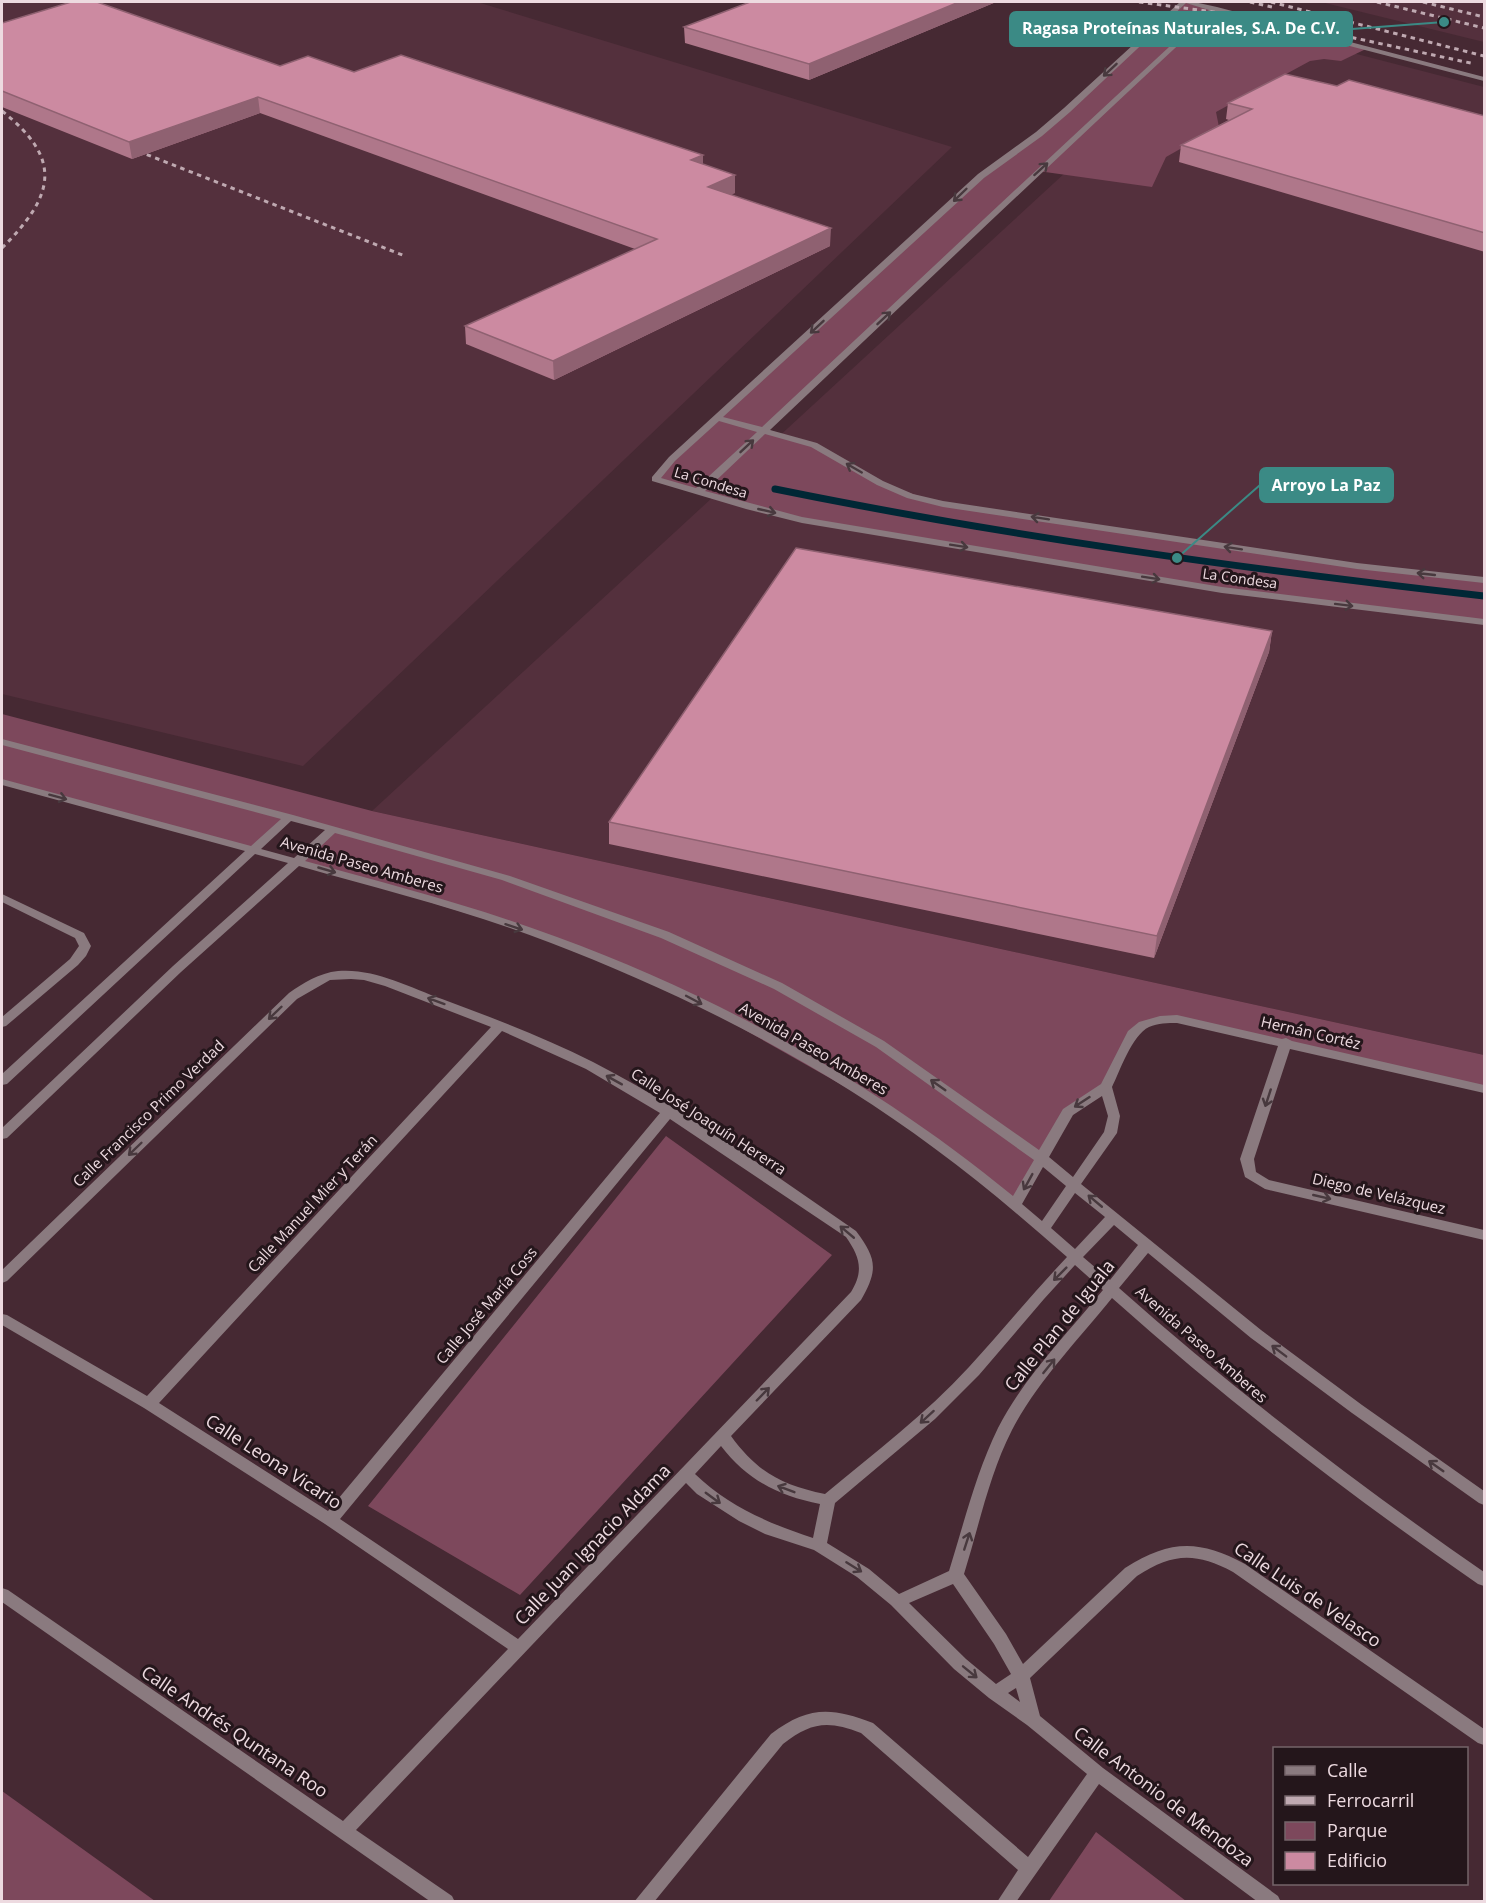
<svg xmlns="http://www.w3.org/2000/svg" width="1486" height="1903" viewBox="0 0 1486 1903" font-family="'Open Sans',sans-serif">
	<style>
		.built { fill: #54303d }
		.green { fill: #7d485c }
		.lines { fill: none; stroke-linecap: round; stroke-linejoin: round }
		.stream { stroke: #002735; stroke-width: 7 }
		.street { fill: #8a7a7f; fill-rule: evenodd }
		.rail { stroke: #bfa9b1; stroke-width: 3; stroke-dasharray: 4.5 4.5; stroke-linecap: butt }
		.wall { fill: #af778a }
		.shaded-wall { fill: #8f6171 }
		.building { fill: #cc8aa1; stroke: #8f6171; stroke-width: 1.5 }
		.oneway { stroke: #48393e }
		.labels { text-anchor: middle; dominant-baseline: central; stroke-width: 6; stroke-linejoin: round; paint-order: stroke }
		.far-street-label { font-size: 14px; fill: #eddae0; stroke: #24161b }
		.street-label { font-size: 15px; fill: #eddae0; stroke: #24161b }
		.near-street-label { font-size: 18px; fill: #eddae0; stroke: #24161b }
		.leader { fill: none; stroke: #3b8a85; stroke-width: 2 }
		.callout-dot { fill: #3b8a85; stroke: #24161b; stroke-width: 2 }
		.callout { fill: #3b8a85; stroke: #3b8a85; stroke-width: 2 }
		.callout-label { font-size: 16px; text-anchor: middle; font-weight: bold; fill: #fff }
	</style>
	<rect width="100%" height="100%" fill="#462933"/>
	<path class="built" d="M 2,2 L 477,2 L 952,147 L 303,766 L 2,694 Z
		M 1321,2 L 1484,2 L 1484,42 Z
		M 1230,21 L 1484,87 L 1484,1055 L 372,811 Z"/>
	<path class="green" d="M 1183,2 L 1368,48 L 1341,61 L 1324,59 L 1310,61 L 1216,112 L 1219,127 L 1166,157 L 1152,187 L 1038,171 L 766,429 L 805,442 L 880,483 L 943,504 L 1357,566 L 1484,580 L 1484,622 L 1222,590 L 802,520 L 655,479 L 948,207 L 1067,110 Z
		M 2,714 L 372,811 L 1484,1055 L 1484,1089 L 1177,1019 L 1143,1025 L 1106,1087 L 1068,1112 L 1014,1206 L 902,1119 L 678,992 L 554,940 L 298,862 L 333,829 L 289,817 L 254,850 L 2,782 Z
		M 666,1136 L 832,1255 L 520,1595 L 368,1506 Z
		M 2,1791 L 155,1901 L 2,1901 Z
		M 1096,1832 L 1186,1901 L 1049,1901 Z"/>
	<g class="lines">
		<path class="stream" d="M 775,489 C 1010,537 1246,569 1484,596"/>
		<path class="street" d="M 1180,2 L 1194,2 L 1217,7 L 1484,77 L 1484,81 L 1215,11 C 1066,149 918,290 770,430 L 817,443 L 883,481 L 913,494 L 943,501 L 1357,563 L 1484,577 L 1484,583 L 1357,569 L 943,507 L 907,498 L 877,485 L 811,447 L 765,434 L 705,491 L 802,517 L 1222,587 L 1484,619 L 1484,625 L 1222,593 L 802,523 L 746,509 L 652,481 L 652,477 L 669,457 L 978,174 L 1036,132 L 1064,108 ZM 1186,3 L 1209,10 C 1059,148 911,288 762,427 L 723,417 L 984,178 L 1042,136 L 1070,112 ZM 719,421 L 757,432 L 696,488 L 661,478 L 675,461 Z
			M 2,739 L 293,815 L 510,876 L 669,932 L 782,983 L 884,1041 L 1039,1150 L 1063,1109 L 1101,1084 L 1128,1031 L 1139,1022 L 1160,1016 L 1177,1015 L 1282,1039 L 1286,1038 L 1292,1041 L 1484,1085 L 1484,1093 L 1290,1049 L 1254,1159 L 1256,1172 L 1269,1180 L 1484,1230 L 1484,1240 L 1265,1189 L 1245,1177 L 1240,1159 L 1278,1046 L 1177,1023 C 1168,1023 1158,1023 1149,1027 C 1132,1035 1120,1071 1112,1087 L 1120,1116 L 1117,1133 L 1081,1184 L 1261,1330 L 1362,1405 L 1484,1491 L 1484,1505 L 1479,1503 L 1352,1413 L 1251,1338 L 1148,1253 L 1119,1288 C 1235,1391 1357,1484 1484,1572 L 1484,1586 L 1478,1584 C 1351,1496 1228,1402 1112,1298 C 1078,1340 1037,1382 1012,1430 C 989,1475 979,1526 964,1574 L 1006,1634 L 1023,1664 L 1125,1568 C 1170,1540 1198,1539 1245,1564 L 1484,1729 L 1484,1745 L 1478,1743 L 1233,1572 C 1195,1552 1173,1553 1137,1576 L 1030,1678 L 1040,1716 L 1103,1768 L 1278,1896 L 1281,1902 L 1258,1902 L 1099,1784 L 1016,1902 L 997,1902 L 1018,1870 L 861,1733 C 828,1720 811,1722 783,1744 L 654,1902 L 634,1902 L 771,1734 C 808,1706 831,1707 873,1723 L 1028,1857 L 1087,1774 L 1027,1725 L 989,1698 L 954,1669 L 891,1605 L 857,1577 L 814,1550 L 765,1534 L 739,1521 L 697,1494 L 686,1483 L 356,1830 L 452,1896 L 455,1902 L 431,1902 L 2,1602 L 2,1588 L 8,1590 L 343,1821 L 508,1649 L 325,1524 L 144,1408 L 2,1325 L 2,1314 L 7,1315 L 147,1396 L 491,1027 L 385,986 L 364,980 L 351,979 L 330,980 L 297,999 L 7,1281 L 2,1283 L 2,1270 L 289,993 C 303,983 319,973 338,971 C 374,968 409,987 442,999 C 493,1018 544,1037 593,1062 C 685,1109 770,1172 856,1231 C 876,1258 879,1269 861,1300 L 731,1436 C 757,1472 782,1485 825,1494 C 874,1453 926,1414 969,1367 C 1002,1331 1033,1293 1067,1257 C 1023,1219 981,1182 934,1148 C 821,1063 682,993 551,943 C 469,911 383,890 299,866 L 181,972 L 7,1138 L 2,1139 L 2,1128 L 173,966 L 288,863 L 255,854 L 7,1084 L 2,1085 L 2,1074 L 245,851 L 2,785 L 2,779 L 251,846 L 281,819 L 2,745 ZM 291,821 L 325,830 L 294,858 L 261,849 ZM 335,833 L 502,880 L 661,938 L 774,989 L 876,1047 L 1034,1160 L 1013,1196 C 878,1085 721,997 557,937 C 474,906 389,884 305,861 ZM 502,1031 L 586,1069 L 660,1113 L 328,1511 L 159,1403 ZM 1102,1096 L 1108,1116 L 1104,1132 L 1073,1177 L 1049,1157 L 1073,1115 ZM 670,1119 L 846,1237 C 860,1257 864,1271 851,1292 L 518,1639 L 340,1519 ZM 1043,1167 L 1066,1186 L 1042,1221 L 1022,1204 ZM 1075,1193 L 1105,1217 L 1075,1249 L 1051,1228 ZM 1114,1225 L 1138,1245 L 1110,1280 L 1083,1257 ZM 1075,1265 L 1103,1290 C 1067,1334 1024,1377 998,1428 C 976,1473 964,1523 949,1571 L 899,1594 L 869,1569 L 827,1543 L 835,1503 L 935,1419 L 979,1375 L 1044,1299 ZM 721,1446 C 747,1480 779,1496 820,1504 L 813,1538 C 770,1524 728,1506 695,1474 ZM 953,1584 L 994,1644 L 1011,1674 L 996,1684 L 966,1659 L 909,1603 ZM 1016,1688 L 1020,1702 L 1008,1693 Z
			M 2,894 L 84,933 L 91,946 L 86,956 L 78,965 L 6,1026 L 2,1027 L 2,1017 L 70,959 L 79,946 L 75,938 L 2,902 Z"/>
		<path class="rail" d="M 1139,2 L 1266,19 L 1475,64
			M 1250,2 L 1272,7
			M 1271,2 L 1484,56
			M 1377,2 L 1484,28
			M 1423,2 L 1484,17
			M 2,111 C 64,160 54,196 2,248
			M 130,148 L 405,256"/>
	</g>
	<path class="wall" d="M 750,2 L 996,2 L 809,80 L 685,43 L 684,27 Z
		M 2,23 L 280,66 L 354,72 L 703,165 L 735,193 L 731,194 L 830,246 L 554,380 L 466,344 L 465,326 L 635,249 L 260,113 L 132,159 L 2,107 Z
		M 1337,86 L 1485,116 L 1485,252 L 1179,162 L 1181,145 L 1229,120 L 1226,119 L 1228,103 Z
		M 1272,631 L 1269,652 L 1154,958 L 609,844 L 609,822 Z"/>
	<path class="shaded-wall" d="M 959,2 L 996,2 L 809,80 L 809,64 Z
		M 258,97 L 260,113 L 132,159 L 129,142 Z
		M 703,155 L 703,172 L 691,160 Z
		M 735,175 L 735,193 L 708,204 L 708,187 Z
		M 831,228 L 830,246 L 554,380 L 553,361 Z
		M 1272,631 L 1269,652 L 1154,958 L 1157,936 Z"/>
	<path class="building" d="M 71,2 L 97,2 L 280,66 L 308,56 L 354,72 L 401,55 L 703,155 L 691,160 L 735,175 L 708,187 L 831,228 L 553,361 L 465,326 L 657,239 L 258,97 L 129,142 L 2,91 L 2,23 Z
		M 750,2 L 959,2 L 809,64 L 684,27 Z
		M 1285,74 L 1337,86 L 1349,80 L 1485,116 L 1485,233 L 1181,145 L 1252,109 L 1228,103 Z
		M 796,548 L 1272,631 L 1157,936 L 609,822 Z"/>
	<defs><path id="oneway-shaft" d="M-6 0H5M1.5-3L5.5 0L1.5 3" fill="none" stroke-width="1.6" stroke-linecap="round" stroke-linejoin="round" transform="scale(1.5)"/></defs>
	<g class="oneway">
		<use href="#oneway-shaft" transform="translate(1110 70) rotate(137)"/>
		<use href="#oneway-shaft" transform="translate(1041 169) rotate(-42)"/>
		<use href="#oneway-shaft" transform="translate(960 195) rotate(136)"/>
		<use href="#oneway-shaft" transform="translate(884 318) rotate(-43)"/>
		<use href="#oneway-shaft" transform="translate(817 327) rotate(137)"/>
		<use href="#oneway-shaft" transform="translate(747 446) rotate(-43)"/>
		<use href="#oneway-shaft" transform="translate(854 468) rotate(-150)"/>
		<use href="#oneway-shaft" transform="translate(767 511) rotate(13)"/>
		<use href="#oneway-shaft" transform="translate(1040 518) rotate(-171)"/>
		<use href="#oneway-shaft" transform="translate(959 546) rotate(9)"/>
		<use href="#oneway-shaft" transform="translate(1233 548) rotate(-171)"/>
		<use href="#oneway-shaft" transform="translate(1426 574) rotate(-174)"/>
		<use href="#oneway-shaft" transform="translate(1151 578) rotate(9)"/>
		<use href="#oneway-shaft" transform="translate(1344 605) rotate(7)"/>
		<use href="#oneway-shaft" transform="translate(58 797) rotate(15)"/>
		<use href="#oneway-shaft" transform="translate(327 870) rotate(16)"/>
		<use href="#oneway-shaft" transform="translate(514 927) rotate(18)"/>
		<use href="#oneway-shaft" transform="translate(694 1000) rotate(28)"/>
		<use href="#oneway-shaft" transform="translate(436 1001) rotate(-160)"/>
		<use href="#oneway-shaft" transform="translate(275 1013) rotate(136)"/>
		<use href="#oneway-shaft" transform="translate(614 1080) rotate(-151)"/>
		<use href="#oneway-shaft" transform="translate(938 1085) rotate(-145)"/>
		<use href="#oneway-shaft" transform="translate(1268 1098) rotate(108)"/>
		<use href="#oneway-shaft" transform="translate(1082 1102) rotate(147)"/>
		<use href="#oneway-shaft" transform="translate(135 1149) rotate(136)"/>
		<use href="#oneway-shaft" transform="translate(1028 1182) rotate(119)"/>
		<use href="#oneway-shaft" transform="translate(1322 1197) rotate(13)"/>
		<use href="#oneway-shaft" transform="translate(1095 1201) rotate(-140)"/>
		<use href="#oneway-shaft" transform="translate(847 1232) rotate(-140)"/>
		<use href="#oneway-shaft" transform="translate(1060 1274) rotate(135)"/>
		<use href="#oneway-shaft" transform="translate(1279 1351) rotate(-143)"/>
		<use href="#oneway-shaft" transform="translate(1049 1366) rotate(-51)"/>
		<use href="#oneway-shaft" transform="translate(763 1394) rotate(-46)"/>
		<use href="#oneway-shaft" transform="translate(927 1417) rotate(138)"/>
		<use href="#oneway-shaft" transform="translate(1436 1466) rotate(-145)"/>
		<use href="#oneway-shaft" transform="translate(786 1489) rotate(-159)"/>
		<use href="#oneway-shaft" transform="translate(713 1498) rotate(36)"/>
		<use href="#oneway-shaft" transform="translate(967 1541) rotate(-72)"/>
		<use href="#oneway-shaft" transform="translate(854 1567) rotate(32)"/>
		<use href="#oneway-shaft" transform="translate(970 1672) rotate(39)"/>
	</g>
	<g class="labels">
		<g class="far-street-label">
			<text transform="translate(711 482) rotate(17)">La Condesa</text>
			<text transform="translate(1240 578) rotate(8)">La Condesa</text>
		</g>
		<g class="street-label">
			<text transform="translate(362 864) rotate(16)">Avenida Paseo Amberes</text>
			<text transform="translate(1311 1032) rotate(13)">Hernán Cortéz</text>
			<text transform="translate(814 1048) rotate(30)">Avenida Paseo Amberes</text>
			<text transform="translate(148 1113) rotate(-44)">Calle Francisco Primo Verdad</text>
			<text transform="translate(709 1121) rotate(33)">Calle José Joaquín Hererra</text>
			<text transform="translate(1379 1193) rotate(13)">Diego de Velázquez</text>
			<text transform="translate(312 1203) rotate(-47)">Calle Manuel Mier y Terán</text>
			<text transform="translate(486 1305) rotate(-50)">Calle José María Coss</text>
			<text transform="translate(1202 1344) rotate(41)">Avenida Paseo Amberes</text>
		</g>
		<g class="near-street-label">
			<text transform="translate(1059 1325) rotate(-51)">Calle Plan de Iguala</text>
			<text transform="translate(274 1461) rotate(33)">Calle Leona Vicario</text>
			<text transform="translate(592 1544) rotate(-46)">Calle Juan Ignacio Aldama</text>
			<text transform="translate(1308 1594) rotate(34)">Calle Luis de Velasco</text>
			<text transform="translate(235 1731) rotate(34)">Calle Andrés Quntana Roo</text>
			<text transform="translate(1164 1796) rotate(37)">Calle Antonio de Mendoza</text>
		</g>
	</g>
	<path class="leader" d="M1444 22L1352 29M1177 558L1260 485"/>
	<g class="callout-dot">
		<circle cx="1444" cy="22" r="6"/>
		<circle cx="1177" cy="558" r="6"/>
	</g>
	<g class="callout">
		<rect x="1010" y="12" width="342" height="34" rx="6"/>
		<rect x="1260" y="468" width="133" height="34" rx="6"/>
	</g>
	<g class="callout-label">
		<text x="1181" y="34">Ragasa Proteínas Naturales, S.A. De C.V.</text>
		<text x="1326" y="491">Arroyo La Paz</text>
	</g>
	<rect width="1486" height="1903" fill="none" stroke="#eddae0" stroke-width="6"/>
	<rect x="1273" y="1747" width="195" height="138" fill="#24161b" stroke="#74646a" stroke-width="1.5"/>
	<rect x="1285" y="1766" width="30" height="9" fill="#8a7a7f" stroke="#74646a" stroke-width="1.5"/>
	<text x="1327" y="1777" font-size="18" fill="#eddae0">Calle</text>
	<rect x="1285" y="1796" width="30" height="9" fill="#bfa9b1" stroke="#74646a" stroke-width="1.5"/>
	<text x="1327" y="1807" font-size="18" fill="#eddae0">Ferrocarril</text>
	<rect x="1285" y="1822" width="30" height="18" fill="#7d485c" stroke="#74646a" stroke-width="1.5"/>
	<text x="1327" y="1837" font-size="18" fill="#eddae0">Parque</text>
	<rect x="1285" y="1852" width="30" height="18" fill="#cc8aa1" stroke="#74646a" stroke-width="1.5"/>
	<text x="1327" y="1867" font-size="18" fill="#eddae0">Edificio</text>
</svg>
